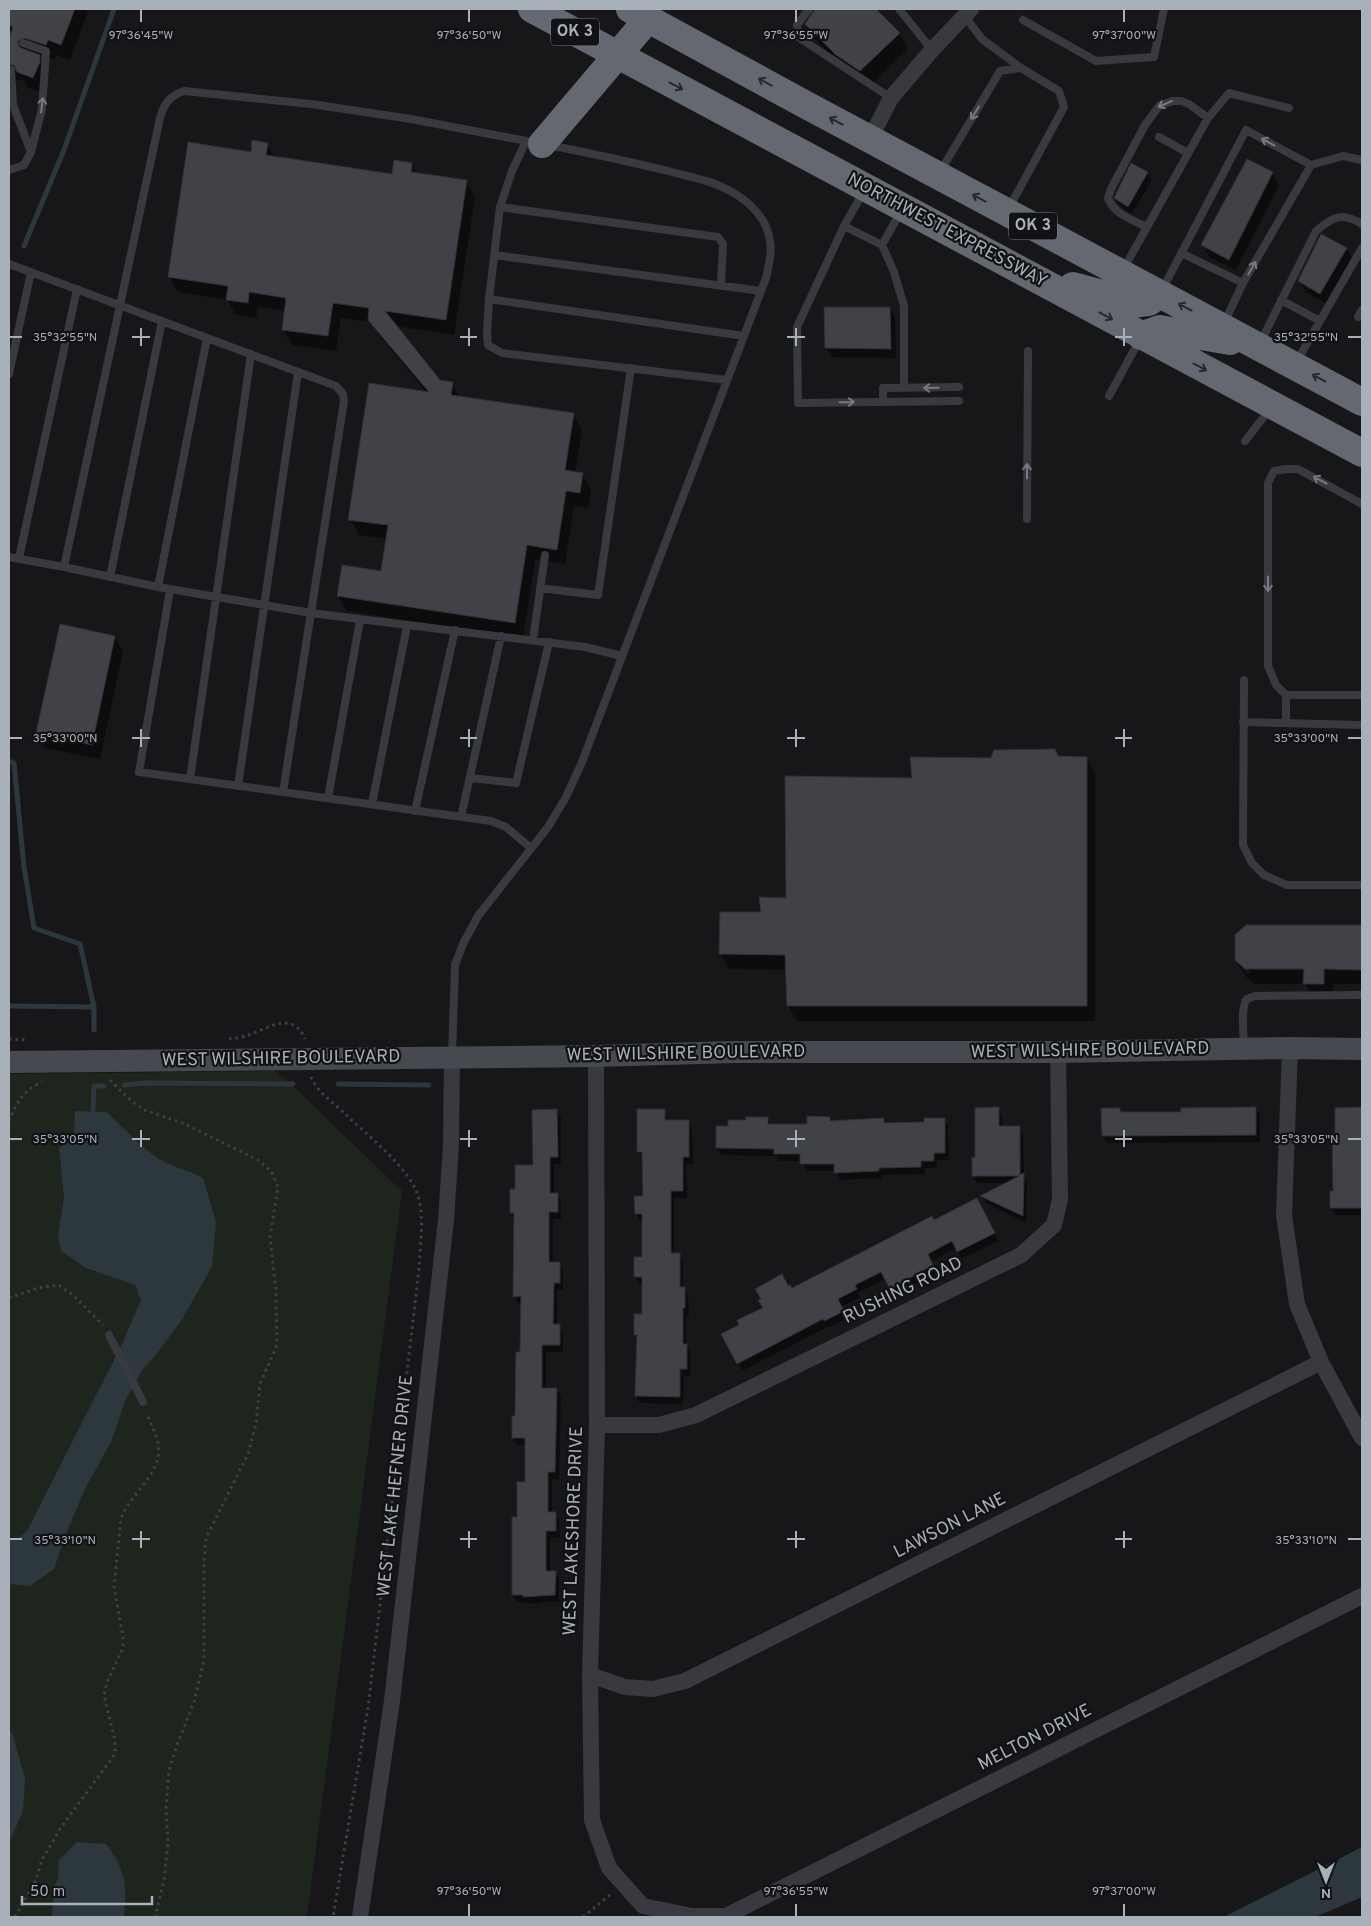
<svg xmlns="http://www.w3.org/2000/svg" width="1371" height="1926" viewBox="0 0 1371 1926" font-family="Overpass,sans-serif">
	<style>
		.green { fill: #1d251d }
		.water { fill: #2c383e }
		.shadow { fill: #0007; fill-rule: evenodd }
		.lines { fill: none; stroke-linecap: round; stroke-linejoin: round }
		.stream { stroke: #2c383e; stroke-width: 5 }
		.building { fill: #414247; stroke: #313136 }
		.path { stroke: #3e4146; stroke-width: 3; stroke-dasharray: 2.5 4; stroke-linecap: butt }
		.lane { stroke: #383a3f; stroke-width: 8 }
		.street { stroke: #383a3f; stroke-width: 16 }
		.secondary { stroke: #46494f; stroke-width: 22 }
		.highway { stroke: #646870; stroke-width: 28 }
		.oneway { stroke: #26282b }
		.oneway2 { stroke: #767b83 }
		.ticks { fill: none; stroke: #a8b0ba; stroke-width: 2 }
		.labels { text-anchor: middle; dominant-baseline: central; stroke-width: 4.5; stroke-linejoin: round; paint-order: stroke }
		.shield { fill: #121214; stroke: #7b8188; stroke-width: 1 }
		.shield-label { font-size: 16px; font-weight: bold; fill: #a8b0ba }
		.street-label { font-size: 18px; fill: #a8b0ba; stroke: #121214 }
		.ticks-label { font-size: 12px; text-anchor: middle; fill: #a8b0ba; stroke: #121214; stroke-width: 4.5; stroke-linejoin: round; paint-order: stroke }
	</style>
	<rect width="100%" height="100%" fill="#171719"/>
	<path class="green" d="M 275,1071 L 295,1088 L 402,1191 L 307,1917 L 9,1917 L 9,1074 Z"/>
	<path class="water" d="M 75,1111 L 107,1112 C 123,1127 148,1155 167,1163 C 179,1169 191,1171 203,1178 L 216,1222 L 212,1267 L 181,1321 L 155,1356 L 143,1369 L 126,1399 L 111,1442 L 85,1489 L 66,1534 L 54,1569 L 30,1586 L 9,1584 L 9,1538 L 16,1540 L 27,1531 L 122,1344 L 141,1300 L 135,1285 L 86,1268 L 61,1251 L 58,1236 L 64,1197 L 59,1148 L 74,1135 Z
		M 9,1730 L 13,1735 L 25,1779 L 23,1811 L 9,1843 Z
		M 77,1842 L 106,1844 C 126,1870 127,1885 124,1917 L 52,1917 L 54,1886 L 58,1879 L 59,1860 Z
		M 1362,1847 L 1362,1897 L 1315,1917 L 1224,1917 Z"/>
	<path class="shadow" d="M 9,9 L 86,9 L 88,12 L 70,60 L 56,55 L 55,60 L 38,54 L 48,71 L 42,93 L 27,87 L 23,80 L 17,80 L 15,83 L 9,80 Z
		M 815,9 L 875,9 L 899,34 L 908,49 L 870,86 L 847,71 L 815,39 L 806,24 L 815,12 Z
		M 267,144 L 275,158 L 393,176 L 411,164 L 417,174 L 466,182 L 475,197 L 454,335 L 395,326 L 439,381 L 452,383 L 460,398 L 573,414 L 582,430 L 575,473 L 582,474 L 591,489 L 588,508 L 574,506 L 565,564 L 535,560 L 523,638 L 347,611 L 338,596 L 382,573 L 387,539 L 359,535 L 350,519 L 427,393 L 379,335 L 371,322 L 341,318 L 336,351 L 292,345 L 283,329 L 286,311 L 258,307 L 256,318 L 236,315 L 227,300 L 178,292 L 169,277 L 252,153 Z
		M 1247,161 L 1273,173 L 1279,185 L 1236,270 L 1209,257 L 1203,245 Z
		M 1147,173 L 1152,180 L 1132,214 L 1120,205 L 1115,198 Z
		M 1322,236 L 1347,249 L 1353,260 L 1327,304 L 1306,292 L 1299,281 Z
		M 890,308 L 895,317 L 896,358 L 832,357 L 826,348 Z
		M 115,637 L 123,652 L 100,759 L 46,748 L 37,733 Z
		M 1058,758 L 1086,758 L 1095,773 L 1095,1021 L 797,1021 L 788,1006 L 787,970 L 729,969 L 721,954 L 721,913 L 762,914 L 787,899 L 913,779 Z
		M 1246,926 L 1362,926 L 1362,984 L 1333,984 L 1332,999 L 1313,999 L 1305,984 L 1254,984 L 1245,976 L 1236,960 ZM 1243,965 L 1250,972 L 1249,974 L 1243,969 Z
		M 1255,1108 L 1260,1115 L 1260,1142 L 1107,1143 L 1103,1136 L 1119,1110 L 1121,1113 L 1182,1113 Z
		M 998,1109 L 1002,1116 L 1003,1128 L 1019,1127 L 1023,1135 L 1024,1176 L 1027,1182 L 1026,1223 L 986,1203 L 982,1196 L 1008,1183 L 977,1183 L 973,1175 L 977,1159 ZM 1022,1178 L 1025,1180 L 1025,1186 L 1022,1184 Z
		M 1336,1109 L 1362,1109 L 1362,1215 L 1336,1215 L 1331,1208 L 1334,1193 Z
		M 664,1110 L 668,1121 L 688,1121 L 692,1128 L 693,1164 L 686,1164 L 687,1198 L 674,1198 L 674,1254 L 679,1254 L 683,1261 L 683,1288 L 688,1295 L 689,1315 L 686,1315 L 686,1346 L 691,1353 L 690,1376 L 684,1376 L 683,1404 L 640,1403 L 636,1396 L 638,1339 L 636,1335 L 644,1315 L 643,1284 L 640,1284 L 635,1277 L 636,1258 L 643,1258 L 643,1221 L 640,1221 L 636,1214 L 636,1197 L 644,1197 L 644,1159 L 638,1152 Z
		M 557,1111 L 561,1118 L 561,1164 L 554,1164 L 554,1194 L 557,1194 L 561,1201 L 561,1219 L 553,1219 L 553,1264 L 559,1264 L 563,1271 L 563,1290 L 557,1290 L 557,1326 L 559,1326 L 563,1333 L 563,1352 L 546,1352 L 546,1389 L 557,1389 L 561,1396 L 559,1479 L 552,1479 L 552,1513 L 555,1513 L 559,1521 L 560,1538 L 550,1538 L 550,1572 L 555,1572 L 559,1579 L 559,1602 L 542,1602 L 541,1604 L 517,1602 L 513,1595 L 519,1518 L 527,1483 L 527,1445 L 517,1445 L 513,1437 L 517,1418 L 522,1353 L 522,1304 L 519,1304 L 514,1296 L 515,1219 L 511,1212 L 516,1190 L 534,1166 Z
		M 767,1118 L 771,1125 L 808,1126 L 829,1118 L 831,1122 L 883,1119 L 886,1124 L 925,1124 L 944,1119 L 948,1126 L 949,1160 L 937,1160 L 937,1168 L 925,1168 L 925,1174 L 882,1175 L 882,1178 L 840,1180 L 836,1171 L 806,1171 L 802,1161 L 779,1161 L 776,1156 L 721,1155 L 717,1148 L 717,1127 L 729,1127 Z
		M 980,1207 L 998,1241 L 962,1259 L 957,1248 L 931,1261 L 936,1273 L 895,1295 L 886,1278 L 858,1293 L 860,1297 L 841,1307 L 847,1318 L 830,1327 L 829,1326 L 742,1371 L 723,1334 L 741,1326 L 764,1308 L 787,1287 L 791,1289 L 934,1221 Z"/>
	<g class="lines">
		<path class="stream" d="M 24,246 L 64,150 L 114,9
			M 9,761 L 14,763 L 24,867 L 34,928 L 80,944 L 94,1007
			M 9,1006 L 94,1007 L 94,1030
			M 338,1084 L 429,1085
			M 124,1085 L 146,1083 L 293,1084
			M 93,1112 L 94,1086 L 104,1086"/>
	</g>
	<path class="building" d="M 9,9 L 75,9 L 61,45 L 48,40 L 46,45 L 24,38 L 18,41 L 18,45 L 21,48 L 40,55 L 40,62 L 33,78 L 17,72 L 14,65 L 9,65 L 9,39 L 13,27 L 9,25 Z
		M 815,9 L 876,9 L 900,33 L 860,71 L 836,55 L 805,24 Z
		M 252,140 L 268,143 L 266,155 L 392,174 L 394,160 L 412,163 L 411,172 L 467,180 L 446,320 L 385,311 L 440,380 L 453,382 L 451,395 L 574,413 L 565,470 L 583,473 L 580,493 L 566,491 L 557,550 L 527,545 L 515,623 L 337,596 L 342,565 L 381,571 L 388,525 L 348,520 L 369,383 L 429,392 L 368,320 L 369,308 L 333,303 L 328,336 L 282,330 L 286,298 L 249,292 L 248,303 L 226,300 L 228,286 L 168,277 L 188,142 L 251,152 Z
		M 1247,159 L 1273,172 L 1229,260 L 1201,245 Z
		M 1131,163 L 1148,172 L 1128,207 L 1114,198 Z
		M 1321,234 L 1347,248 L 1320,294 L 1298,281 Z
		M 824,307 L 890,307 L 891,349 L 825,348 Z
		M 60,624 L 115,636 L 92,745 L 36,733 Z
		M 1055,749 L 1058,756 L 1087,757 L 1087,1006 L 787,1006 L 785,955 L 719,954 L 720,912 L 761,912 L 759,897 L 786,898 L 785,776 L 912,778 L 910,757 L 991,758 L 994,750 Z
		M 1246,925 L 1362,925 L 1362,970 L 1324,969 L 1324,984 L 1303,984 L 1304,969 L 1245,969 L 1235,960 L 1235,935 Z
		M 999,1107 L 999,1126 L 1020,1126 L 1020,1175 L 1024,1173 L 1023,1216 L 980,1196 L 1019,1176 L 972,1176 L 972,1157 L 975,1158 L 975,1108 Z
		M 1256,1107 L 1256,1135 L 1102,1136 L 1101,1108 L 1120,1108 L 1120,1112 L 1181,1112 L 1181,1108 Z
		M 1362,1107 L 1362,1208 L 1330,1208 L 1330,1191 L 1333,1191 L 1333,1189 L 1332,1133 L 1335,1133 L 1335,1108 Z
		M 557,1109 L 558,1157 L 550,1157 L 550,1193 L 558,1193 L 558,1212 L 549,1212 L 549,1262 L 560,1262 L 560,1283 L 554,1283 L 553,1324 L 560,1324 L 560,1345 L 542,1345 L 542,1388 L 557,1388 L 555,1472 L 548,1472 L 548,1512 L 556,1512 L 556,1531 L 546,1531 L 546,1571 L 556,1571 L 555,1595 L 523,1597 L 523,1595 L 512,1595 L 512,1517 L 517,1517 L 517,1482 L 525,1482 L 525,1438 L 512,1438 L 512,1416 L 515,1416 L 516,1352 L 520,1352 L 521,1296 L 513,1297 L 514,1213 L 510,1213 L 510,1189 L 515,1189 L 515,1165 L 533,1165 L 532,1110 Z
		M 637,1109 L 665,1109 L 665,1120 L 689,1120 L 689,1157 L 683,1157 L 683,1191 L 671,1191 L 671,1253 L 680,1253 L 680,1287 L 685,1287 L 685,1308 L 683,1308 L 683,1344 L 687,1344 L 687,1369 L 680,1369 L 680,1397 L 635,1396 L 637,1335 L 634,1335 L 634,1314 L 642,1314 L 642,1277 L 634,1277 L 634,1257 L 642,1257 L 642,1214 L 635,1214 L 634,1196 L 643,1196 L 642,1152 L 637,1152 Z
		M 807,1116 L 830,1117 L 830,1121 L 884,1118 L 884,1123 L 924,1122 L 924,1118 L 945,1118 L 945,1153 L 934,1153 L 934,1161 L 921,1161 L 921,1167 L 879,1168 L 879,1171 L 834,1173 L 834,1164 L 800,1164 L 800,1154 L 774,1154 L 774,1149 L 716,1148 L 716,1126 L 728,1126 L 728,1120 L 746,1120 L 746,1117 L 768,1117 L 768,1124 L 807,1124 Z
		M 977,1198 L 995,1233 L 957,1252 L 952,1241 L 928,1254 L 933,1265 L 890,1289 L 881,1272 L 855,1285 L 857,1289 L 838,1299 L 844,1311 L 824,1321 L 823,1319 L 737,1364 L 721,1334 L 739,1325 L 737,1320 L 763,1308 L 758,1300 L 761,1299 L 755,1289 L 782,1274 L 788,1286 L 790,1285 L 792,1288 L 932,1216 L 934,1220 Z"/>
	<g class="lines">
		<path class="path" d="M 9,1039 L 28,1040
			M 229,1039 C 234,1038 240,1038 245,1036 C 265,1031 292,1008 305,1039
			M 311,1077 C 317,1092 334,1103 345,1114 C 366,1134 414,1171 419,1200 C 424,1222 420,1247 419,1269 L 368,1708 L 333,1917
			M 110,1080 L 131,1101 L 145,1110 L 185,1124 L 258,1160 L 271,1171 L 278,1187 L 270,1236 L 276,1291 L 277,1345 L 260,1384 L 256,1424 L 248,1454 L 206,1538 L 204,1563 L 204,1660 L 194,1702 L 177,1745 L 169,1770 L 166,1808 L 168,1843 L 164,1880 L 155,1917
			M 9,1121 C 18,1101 21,1092 42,1082
			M 9,1298 L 38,1288 L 58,1285 L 73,1295 L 103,1325
			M 15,1917 L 35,1882 L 42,1860 L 60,1829 L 115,1754 L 115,1741 L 104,1695 L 107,1682 L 123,1648 L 123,1637 L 114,1586 L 121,1518 C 131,1492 164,1473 158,1443 C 156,1433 150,1423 147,1413
			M 583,1917 L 611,1894"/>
		<path class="lane" d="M 809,9 L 797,25 L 798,37 L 891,98
			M 899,9 L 932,50
			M 964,15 L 982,39 L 1021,68
			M 1023,20 L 1096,61 L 1154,57 L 1164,9
			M 23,43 L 46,51 L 42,109 L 31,152
			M 1159,137 L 1188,153
			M 526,141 L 512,171 L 500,207 L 489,299 L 487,334 L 488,345 L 502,353 L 727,380
			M 9,170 L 24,165 L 31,152 L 13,105 L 11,70
			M 940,172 L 1000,71 L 1021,68 L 1059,91 L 1064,107 L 1009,208
			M 864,191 L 844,226 L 797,327 L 798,403 L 959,401
			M 500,207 L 718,237 L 723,244 L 721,285
			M 844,226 L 882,245 L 894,272 L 904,306 L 904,388
			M 1147,227 C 1132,220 1114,214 1108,198 L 1111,189 L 1145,125 L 1160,105 L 1173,101 L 1181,101 L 1189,104 L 1208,118
			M 882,245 L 901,211
			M 1181,253 L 1243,283
			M 494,255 L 761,291
			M 9,264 L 336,386 L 343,394 L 344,401 L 283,792
			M 1123,270 L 1208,118 L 1229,93 L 1289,108
			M 1162,290 L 1246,130 L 1311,165 L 1343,156 L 1362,160
			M 489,299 L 744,336
			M 1281,300 L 1320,321
			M 1358,317 L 1362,310
			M 1224,323 L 1243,283 L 1311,165
			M 1260,343 L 1316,231 C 1334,216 1342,212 1362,224
			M 1297,361 L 1362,248
			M 9,374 L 31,272
			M 1109,396 L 1140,339
			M 883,402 L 883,388 L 959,387
			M 1245,441 L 1270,409
			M 1362,504 L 1298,469 L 1286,469 L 1274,471 L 1268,483 L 1268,666 L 1276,685 L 1286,695 L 1362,695
			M 1027,519 L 1028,351
			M 9,557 L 64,567 L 158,587 L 311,613 L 585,647 L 622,656
			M 19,558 L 77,289
			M 64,567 L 160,118 C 164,103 170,96 184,91 L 311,104 L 411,119 L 537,143
			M 110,577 L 162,321
			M 158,587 L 207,338
			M 540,588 L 598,595 L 631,368
			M 170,590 L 139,772 L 491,821 L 506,827 L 531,848
			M 533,640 L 545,555
			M 1244,680 L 1243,845 L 1252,863 L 1264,875 L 1287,885 L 1362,885
			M 1286,695 L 1286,723
			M 1243,722 L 1362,725
			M 470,778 L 516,783 L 549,642
			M 190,779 L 251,354
			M 238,786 L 298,372
			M 328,798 L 360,620
			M 372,804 L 407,626
			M 415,811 L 455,630
			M 461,817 L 501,636
			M 1244,1046 C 1244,1035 1240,1007 1247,999 C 1248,999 1254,996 1255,996 L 1362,995
			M 452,1056 L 455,965 L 463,944 L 478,916 L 548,827 L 566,797 L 582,762 L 766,278 C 769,264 773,250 769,236 C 765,216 747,200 730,191 C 713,181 691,177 672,172 C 631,162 590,153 548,145
			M 109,1335 L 143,1402"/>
		<path class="street" d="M 870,139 L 891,98 L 932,50 L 971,9
			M 1290,1048 L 1284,1215 L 1297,1304 L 1321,1362 L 1362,1438
			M 596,1056 L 597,1425 L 590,1675 L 592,1820 L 609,1868 L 643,1906 L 692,1916 L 726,1916 L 1362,1596
			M 597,1425 L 659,1425 L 696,1415 L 1021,1255 L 1054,1225 L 1060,1199 L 1058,1052
			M 590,1675 L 625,1687 L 653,1689 L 685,1681 L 1321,1362
			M 360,1917 L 392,1701 L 446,1220 L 451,1145 L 452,1057"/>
		<path class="secondary" d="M 9,1062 L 596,1056 L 734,1052 L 1058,1052 L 1290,1048 L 1362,1049"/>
		<path class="highway" d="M 532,9 L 1362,453
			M 630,9 L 808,106 L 1362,402
			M 542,144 L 648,19
			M 1073,286 L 1121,299 L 1130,304 L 1149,302 L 1160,294
			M 1141,336 L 1160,329 L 1230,341"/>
	</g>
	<defs><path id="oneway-shaft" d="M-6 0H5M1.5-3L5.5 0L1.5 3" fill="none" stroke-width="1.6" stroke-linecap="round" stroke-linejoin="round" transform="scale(1.25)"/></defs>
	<g class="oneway">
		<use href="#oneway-shaft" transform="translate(765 82) rotate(-151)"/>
		<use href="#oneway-shaft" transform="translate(676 86) rotate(28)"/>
		<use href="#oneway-shaft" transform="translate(836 121) rotate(-152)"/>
		<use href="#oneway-shaft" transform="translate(979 198) rotate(-152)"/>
		<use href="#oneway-shaft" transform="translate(1185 307) rotate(-152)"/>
		<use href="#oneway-shaft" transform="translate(1106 316) rotate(29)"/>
		<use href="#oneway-shaft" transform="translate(1200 367) rotate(28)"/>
		<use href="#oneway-shaft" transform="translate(1319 378) rotate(-152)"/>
	</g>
	<g class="oneway2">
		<use href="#oneway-shaft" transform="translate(1165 104) rotate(156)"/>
		<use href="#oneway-shaft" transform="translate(42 105) rotate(-83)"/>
		<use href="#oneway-shaft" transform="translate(975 113) rotate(121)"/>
		<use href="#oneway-shaft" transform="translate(1268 142) rotate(-152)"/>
		<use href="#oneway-shaft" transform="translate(1252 268) rotate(-60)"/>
		<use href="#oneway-shaft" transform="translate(931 388) rotate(179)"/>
		<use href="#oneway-shaft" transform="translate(847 402) rotate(-1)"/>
		<use href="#oneway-shaft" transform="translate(1027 471) rotate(-90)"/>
		<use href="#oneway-shaft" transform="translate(1320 480) rotate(-152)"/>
		<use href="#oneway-shaft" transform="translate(1268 584) rotate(90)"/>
	</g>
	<path class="ticks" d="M 141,10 L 141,22M 469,10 L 469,22M 796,10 L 796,22M 1124,10 L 1124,22M 141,328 L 141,346M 469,328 L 469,346M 796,328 L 796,346M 1124,328 L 1124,346M 10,337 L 22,337M 132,337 L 150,337M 460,337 L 477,337M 787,337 L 805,337M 1115,337 L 1132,337M 1348,337 L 1361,337M 141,729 L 141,747M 469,729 L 469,747M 796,729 L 796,747M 1124,729 L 1124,747M 10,738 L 22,738M 132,738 L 150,738M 460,738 L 477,738M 787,738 L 805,738M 1115,738 L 1132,738M 1348,738 L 1361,738M 141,1130 L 141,1147M 469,1130 L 469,1147M 796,1130 L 796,1147M 1124,1130 L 1124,1147M 10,1139 L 22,1139M 132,1139 L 150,1139M 460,1139 L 477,1139M 787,1139 L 805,1139M 1115,1139 L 1132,1139M 1348,1139 L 1361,1139M 141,1531 L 141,1548M 469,1531 L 469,1548M 796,1531 L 796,1548M 1124,1531 L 1124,1548M 10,1539 L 22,1539M 132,1539 L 150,1539M 460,1539 L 477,1539M 787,1539 L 805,1539M 1115,1539 L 1132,1539M 1348,1539 L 1361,1539M 469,1904 L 469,1916M 796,1904 L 796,1916M 1124,1904 L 1124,1916"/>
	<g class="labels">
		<g class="shield">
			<rect x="551" y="18.5" width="48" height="27" rx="4"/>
			<rect x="1009" y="212.5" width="48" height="27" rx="4"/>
		</g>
		<g class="shield-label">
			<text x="575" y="32">OK 3</text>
			<text x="1033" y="226">OK 3</text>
		</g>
		<g class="street-label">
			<text transform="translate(947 231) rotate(28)">NORTHWEST EXPRESSWAY</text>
			<text transform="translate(1090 1051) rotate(-1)">WEST WILSHIRE BOULEVARD</text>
			<text transform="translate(686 1054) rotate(-1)">WEST WILSHIRE BOULEVARD</text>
			<text transform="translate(281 1059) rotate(-1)">WEST WILSHIRE BOULEVARD</text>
			<text transform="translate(903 1291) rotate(-26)">RUSHING ROAD</text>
			<text transform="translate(396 1486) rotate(-84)">WEST LAKE HEFNER DRIVE</text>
			<text transform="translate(950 1526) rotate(-27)">LAWSON LANE</text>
			<text transform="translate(574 1531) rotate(-88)">WEST LAKESHORE DRIVE</text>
			<text transform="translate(1035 1738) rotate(-27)">MELTON DRIVE</text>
		</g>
	</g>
	<g class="ticks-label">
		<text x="141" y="39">97°36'45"W</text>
		<text x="469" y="39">97°36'50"W</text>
		<text x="796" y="39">97°36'55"W</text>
		<text x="1124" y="39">97°37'00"W</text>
		<text x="1306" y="341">35°32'55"N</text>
		<text x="65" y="341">35°32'55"N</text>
		<text x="1306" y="742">35°33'00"N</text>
		<text x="65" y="742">35°33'00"N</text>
		<text x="1306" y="1143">35°33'05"N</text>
		<text x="65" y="1143">35°33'05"N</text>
		<text x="1306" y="1544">35°33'10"N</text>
		<text x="65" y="1544">35°33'10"N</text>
		<text x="469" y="1895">97°36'50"W</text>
		<text x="796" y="1895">97°36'55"W</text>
		<text x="1124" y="1895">97°37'00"W</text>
	</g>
	<rect width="1371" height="1926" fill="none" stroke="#a8b0ba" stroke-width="20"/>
	<g transform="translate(1326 1881) rotate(180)" stroke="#121214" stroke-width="4" paint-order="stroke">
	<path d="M0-4L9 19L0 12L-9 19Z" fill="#a8b0ba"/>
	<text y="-8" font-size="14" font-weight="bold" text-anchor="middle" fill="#a8b0ba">N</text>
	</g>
	<path d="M22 1896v8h130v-8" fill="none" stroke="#a8b0ba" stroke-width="2.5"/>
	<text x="30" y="1896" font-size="15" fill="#a8b0ba" stroke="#121214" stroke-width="4" paint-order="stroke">50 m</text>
</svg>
